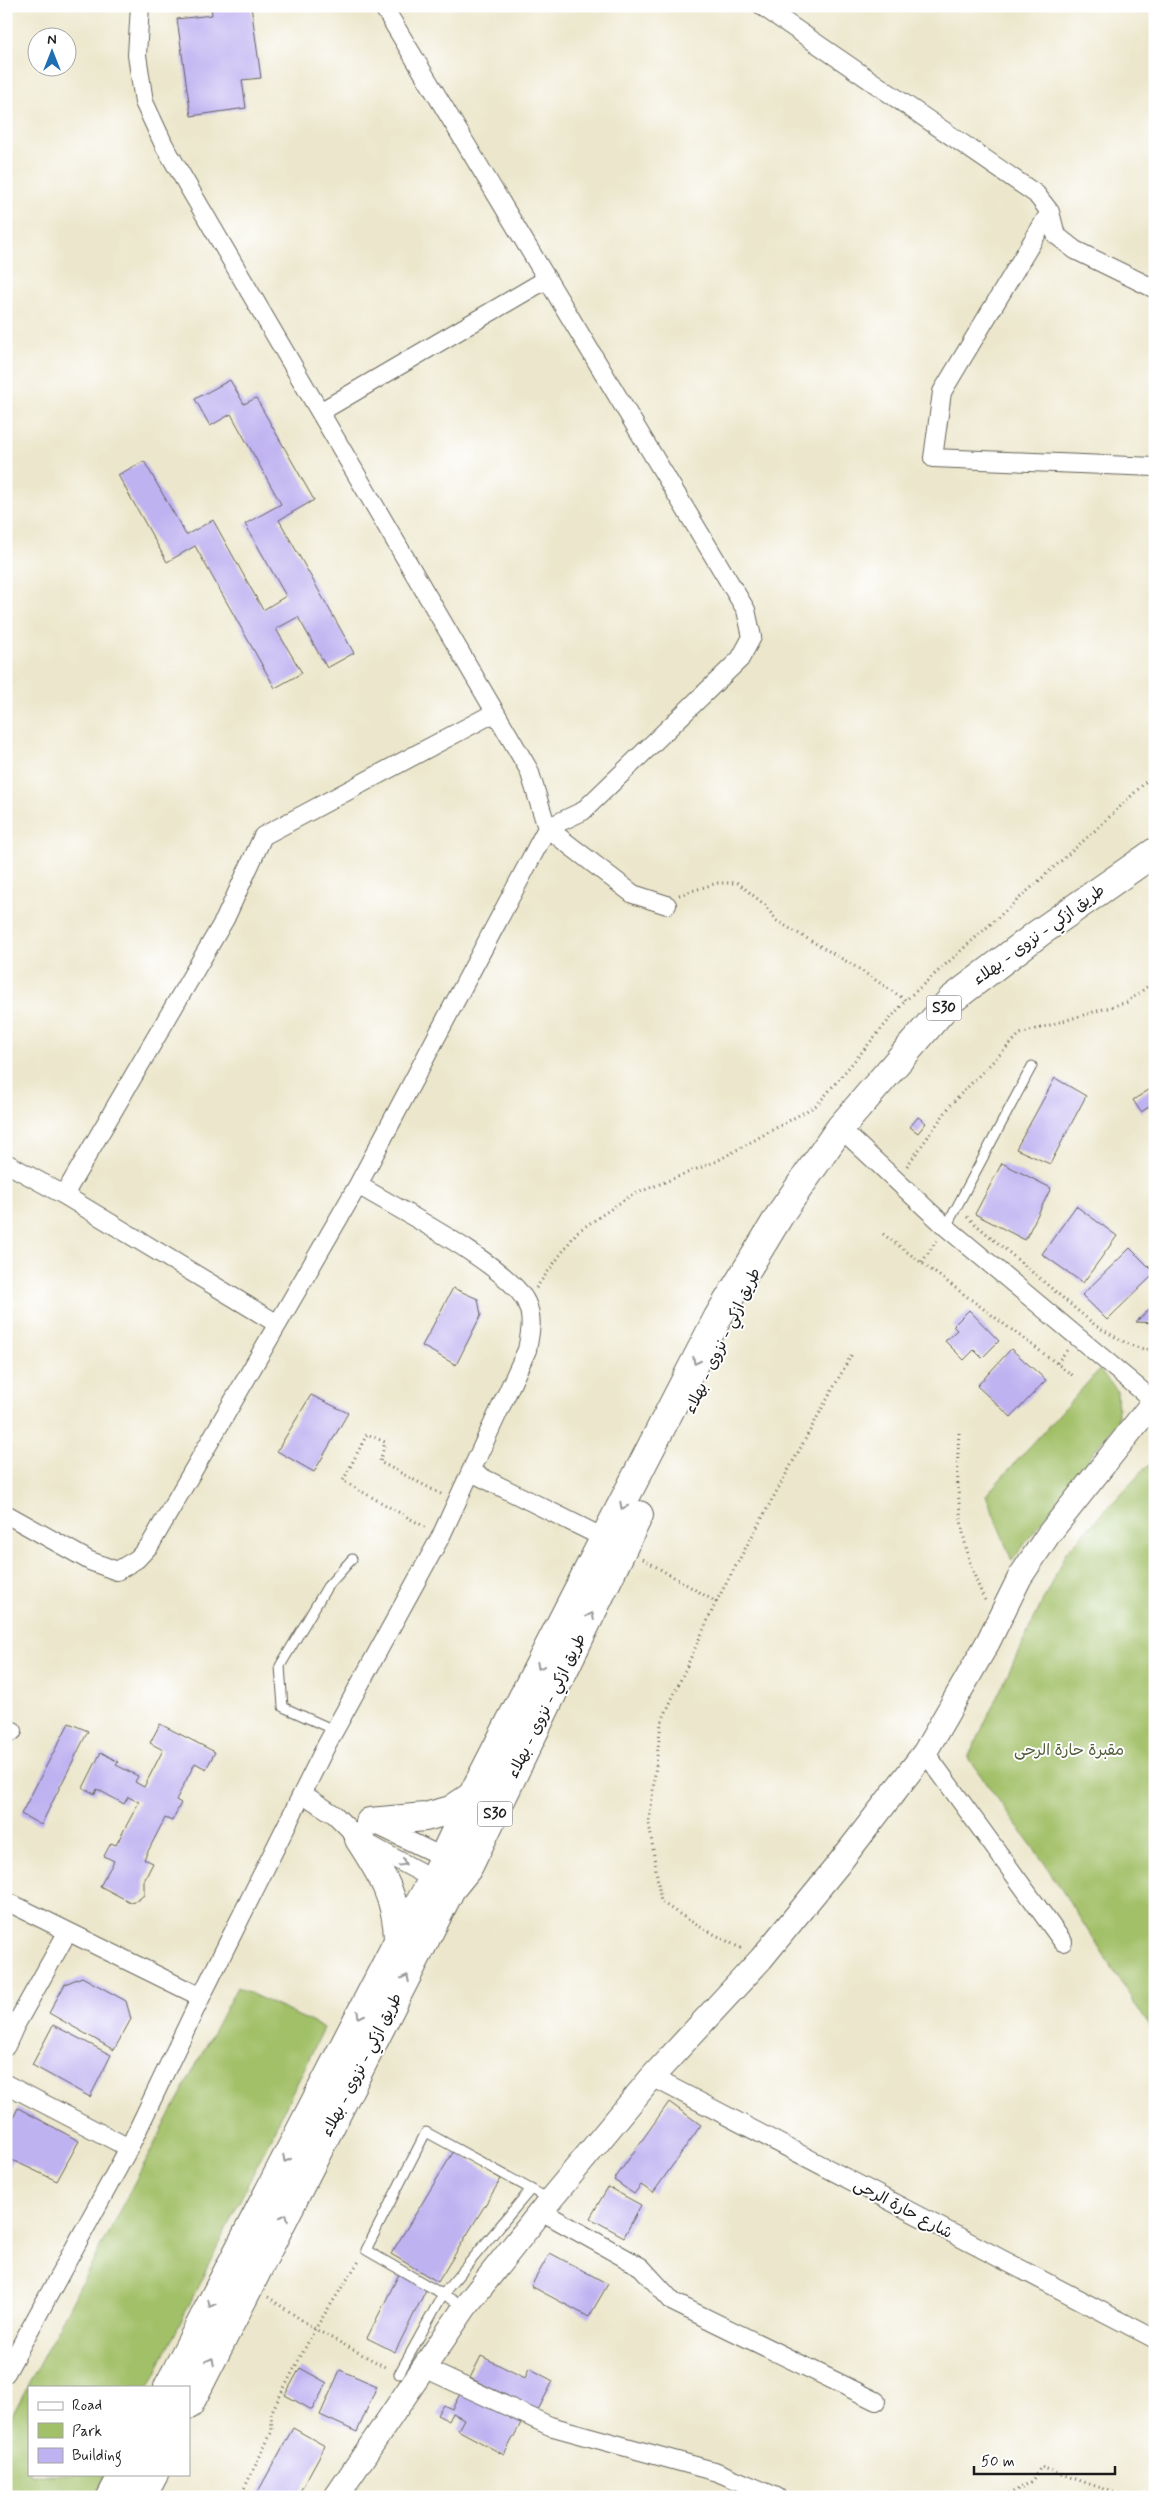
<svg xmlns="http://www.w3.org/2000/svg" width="1161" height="2503" viewBox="0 0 1161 2503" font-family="Mynerve,'Playpen Sans Arabic',sans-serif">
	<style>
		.green { fill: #a2c067; stroke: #5f6e42 }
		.building { fill: #bfb2f1 }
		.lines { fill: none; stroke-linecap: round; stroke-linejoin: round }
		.lane-casing { stroke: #65635a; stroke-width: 11 }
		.street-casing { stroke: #65635a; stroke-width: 20 }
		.secondary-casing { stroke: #65635a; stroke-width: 26 }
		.primary-casing { stroke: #65635a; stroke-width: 30 }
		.path { stroke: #65635a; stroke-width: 3; stroke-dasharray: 1 4; stroke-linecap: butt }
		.lane { stroke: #fff; stroke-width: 9 }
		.street { stroke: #fff; stroke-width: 18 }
		.secondary { stroke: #fff; stroke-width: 24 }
		.primary { stroke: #fff; stroke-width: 28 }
		.oneway { stroke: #999 }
		.labels { text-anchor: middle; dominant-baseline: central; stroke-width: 4; stroke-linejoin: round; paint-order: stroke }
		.shield { fill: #fff; stroke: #606060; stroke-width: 1 }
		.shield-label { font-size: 15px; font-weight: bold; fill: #1c1c1c }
		.street-label { font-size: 16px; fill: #1c1c1c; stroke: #fff }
		.park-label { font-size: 16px; fill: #525e3a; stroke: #fff }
	</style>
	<rect width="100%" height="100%" fill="#fff"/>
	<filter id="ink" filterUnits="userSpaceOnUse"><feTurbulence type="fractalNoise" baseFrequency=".02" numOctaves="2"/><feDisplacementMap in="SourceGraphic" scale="10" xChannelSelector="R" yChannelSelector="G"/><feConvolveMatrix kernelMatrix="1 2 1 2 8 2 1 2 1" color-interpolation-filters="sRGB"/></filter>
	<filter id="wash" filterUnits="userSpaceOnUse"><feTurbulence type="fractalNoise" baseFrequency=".0096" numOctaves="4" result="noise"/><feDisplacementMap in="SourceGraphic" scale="20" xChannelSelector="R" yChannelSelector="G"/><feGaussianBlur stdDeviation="1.12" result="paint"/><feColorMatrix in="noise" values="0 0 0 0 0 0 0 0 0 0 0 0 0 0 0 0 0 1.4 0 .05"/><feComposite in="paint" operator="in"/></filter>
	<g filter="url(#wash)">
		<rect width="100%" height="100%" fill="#ece7cc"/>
		<path class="green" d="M 1099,1370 L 1117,1390 L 1118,1420 L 1012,1561 L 986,1495 Z
			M 1151,1462 L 1155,1465 L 1155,2035 L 1045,1864 L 968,1758 L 1066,1552 Z
			M 237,1987 L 324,2028 L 149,2387 L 29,2387 L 29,2474 L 106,2474 L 95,2497 L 6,2497 L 6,2427 Z"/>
		<g id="blocks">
			<path class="building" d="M 251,6 L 261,78 L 242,80 L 246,108 L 191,116 L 177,19 L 212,15 L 211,7 Z
				M 230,380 L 244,404 L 256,398 L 314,500 L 279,520 L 354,653 L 327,668 L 298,617 L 276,629 L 302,673 L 275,688 L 195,546 L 167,562 L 118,475 L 144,461 L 186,535 L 213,520 L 263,610 L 286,596 L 245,524 L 281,504 L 231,414 L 210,426 L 195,399 Z
				M 1055,1078 L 1086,1096 L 1050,1164 L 1016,1149 Z
				M 1155,1086 L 1155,1103 L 1141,1112 L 1133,1100 Z
				M 918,1117 L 926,1123 L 918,1133 L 910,1127 Z
				M 1002,1163 L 1051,1188 L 1025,1240 L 975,1214 Z
				M 1076,1206 L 1117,1236 L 1083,1283 L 1042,1254 Z
				M 1130,1248 L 1155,1273 L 1107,1320 L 1082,1295 Z
				M 453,1288 L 478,1299 L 481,1315 L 456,1365 L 422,1346 Z
				M 1155,1304 L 1155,1323 L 1136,1322 Z
				M 969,1310 L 999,1341 L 982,1358 L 974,1350 L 964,1360 L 945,1341 L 957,1330 L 953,1326 Z
				M 1011,1349 L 1046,1380 L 1011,1417 L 977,1386 Z
				M 311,1395 L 348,1413 L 314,1472 L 277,1451 Z
				M 69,1723 L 88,1731 L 41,1825 L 21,1814 Z
				M 160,1724 L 215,1752 L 206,1769 L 195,1763 L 176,1800 L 181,1803 L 172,1821 L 165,1818 L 144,1859 L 153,1863 L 144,1881 L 144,1895 L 138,1900 L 130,1902 L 100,1886 L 114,1861 L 104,1856 L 111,1843 L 116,1845 L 139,1802 L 128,1797 L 124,1804 L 97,1789 L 95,1794 L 83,1788 L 101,1752 L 118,1762 L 116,1765 L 138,1776 L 135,1782 L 144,1787 L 163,1750 L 150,1743 Z
				M 82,1977 L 126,2001 L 131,2019 L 114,2050 L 49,2013 L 65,1984 Z
				M 53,2025 L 111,2055 L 90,2097 L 32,2065 Z
				M 669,2102 L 701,2125 L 653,2193 L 641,2185 L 634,2194 L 614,2180 Z
				M 18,2108 L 79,2141 L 57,2181 L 12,2160 L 6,2172 L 6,2133 Z
				M 454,2151 L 501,2179 L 438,2282 L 391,2254 Z
				M 608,2187 L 641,2205 L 624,2237 L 590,2218 Z
				M 550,2253 L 608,2284 L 589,2317 L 531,2286 Z
				M 400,2272 L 428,2286 L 395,2352 L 367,2338 Z
				M 481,2356 L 525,2378 L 529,2368 L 553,2381 L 537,2412 L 470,2378 Z
				M 300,2368 L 327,2383 L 312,2410 L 285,2395 Z
				M 340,2370 L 377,2386 L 357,2432 L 320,2415 Z
				M 462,2390 L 522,2421 L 504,2455 L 458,2430 L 464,2419 L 453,2413 L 449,2421 L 437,2415 L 443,2405 L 452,2409 Z
				M 293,2428 L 325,2446 L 297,2497 L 255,2497 Z"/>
		</g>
	</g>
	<g filter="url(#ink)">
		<use href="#blocks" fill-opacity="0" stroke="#65635a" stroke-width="1"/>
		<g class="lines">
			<defs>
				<path id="lane" d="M 946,1227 L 1032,1066
					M 334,1730 L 283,1707 L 280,1666 L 327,1587 L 352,1559
					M 465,2307 L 366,2250 L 426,2132 L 549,2199
					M 399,2374 L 443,2294 L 531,2189"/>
				<path id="street" d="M 140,6 L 137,55 L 144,102 L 164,145 L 529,770 L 547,828 L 633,894 L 667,905
					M 762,6 L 1036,194 L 1050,212 L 1056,235 L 1075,250 L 1155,289
					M 1050,212 L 942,392 L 933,458 L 1155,467
					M 320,412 L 547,279
					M 840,1128 L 946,1227 L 1154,1401
					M 6,1163 L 64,1195 L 276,1323
					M 64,1195 L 225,919 L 263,836 L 494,713
					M 471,1472 L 614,1543
					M 6,1514 L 90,1561 L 117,1571 L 137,1559 L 150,1545 L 358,1185 L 547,828 L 583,811 L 740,659 L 752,637 L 746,610 L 383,6
					M 6,1735 L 13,1731
					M 925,1752 L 1063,1942
					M 303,1794 L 335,1815 L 359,1839 L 442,1884
					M 372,1823 L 453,1862
					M 6,1901 L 201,1997
					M 6,2046 L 15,2026 L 67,1933
					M 652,2077 L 1155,2339
					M 6,2084 L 129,2148
					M 541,2211 L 641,2267 L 673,2302 L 876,2401
					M 424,2368 L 550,2426 L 717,2472 L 777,2497
					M 6,2373 L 129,2148 L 201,1997 L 327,1744 L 441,1536 L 527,1350 C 530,1334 534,1318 526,1302 C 509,1266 396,1208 358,1185"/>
				<path id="secondary" d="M 336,2497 L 465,2307 L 550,2200 L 652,2077 L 761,1959 L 837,1866 L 925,1752 L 988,1642 L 1020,1577 L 1048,1535 L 1155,1400"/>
				<path id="primary" d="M 370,1822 L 425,1817 L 451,1810 L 472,1796
					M 359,1839 C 381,1873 398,1899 398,1941
					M 168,2387 L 398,1941 L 433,1879 L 472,1796 L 718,1317 L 781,1213 L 840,1128 L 951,1000 L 1039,933 L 1155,852
					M 189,2405 L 451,1889 L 468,1868 L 639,1515
					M 111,2497 L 123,2474
					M 142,2497 L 154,2474"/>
			</defs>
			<use href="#lane" class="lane-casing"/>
			<use href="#street" class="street-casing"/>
			<use href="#secondary" class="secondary-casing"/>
			<use href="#primary" class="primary-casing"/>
			<path class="path" d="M 679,895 L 717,883 L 738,883 L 765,905 L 777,921 L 851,964 L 906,1000 L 1101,825 L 1155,773
				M 907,1166 L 952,1103 L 1020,1034 L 1127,1002 L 1155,981
				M 967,1217 L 1096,1326 C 1116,1336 1131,1350 1155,1350
				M 883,1234 L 1075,1377
				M 922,1262 L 937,1240
				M 536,1288 L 577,1232 L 630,1196 L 717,1161 L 817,1105 L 906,1000
				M 1057,1363 L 1067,1350
				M 959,1433 C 955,1489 959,1548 985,1600
				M 425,1527 L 343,1481 L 367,1434 L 385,1442 L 380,1462 L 441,1494
				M 643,1559 L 716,1602 L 853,1352
				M 716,1602 L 661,1723 L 649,1823 L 661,1902 L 695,1924 L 742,1949
				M 268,2297 L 315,2329 L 387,2368
				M 240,2497 L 272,2431 L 271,2413 L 315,2329 L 359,2261
				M 1004,2497 L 1031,2482 L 1041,2467 L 1127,2497"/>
			<use href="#lane" class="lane"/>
			<use href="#street" class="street"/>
			<use href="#secondary" class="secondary"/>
			<use href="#primary" class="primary"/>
		</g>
		<defs><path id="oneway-chevron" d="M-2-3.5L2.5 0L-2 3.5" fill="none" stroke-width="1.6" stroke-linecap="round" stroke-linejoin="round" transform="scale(1.25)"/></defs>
		<g class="oneway">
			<use href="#oneway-chevron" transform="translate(696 1361) rotate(117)"/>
			<use href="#oneway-chevron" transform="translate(623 1506) rotate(117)"/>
			<use href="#oneway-chevron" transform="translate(591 1616) rotate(-65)"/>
			<use href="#oneway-chevron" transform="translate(540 1666) rotate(118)"/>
			<use href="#oneway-chevron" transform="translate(403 1863) rotate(29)"/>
			<use href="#oneway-chevron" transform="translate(406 1978) rotate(-63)"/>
			<use href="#oneway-chevron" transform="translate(360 2015) rotate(117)"/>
			<use href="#oneway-chevron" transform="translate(286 2159) rotate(117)"/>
			<use href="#oneway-chevron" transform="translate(285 2217) rotate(-63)"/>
			<use href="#oneway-chevron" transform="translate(211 2304) rotate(117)"/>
			<use href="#oneway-chevron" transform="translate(211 2361) rotate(-63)"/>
		</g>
	</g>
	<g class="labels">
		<g class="shield">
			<rect x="926.5" y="995.5" width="35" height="25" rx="4"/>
			<rect x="477.5" y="1801.5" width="35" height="25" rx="4"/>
		</g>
		<g class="shield-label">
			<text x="944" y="1008">S30</text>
			<text x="495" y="1814">S30</text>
		</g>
		<g class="street-label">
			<text transform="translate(1039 935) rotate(-36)">طريق ازكي - نزوى - بهلاء</text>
			<text transform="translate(723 1341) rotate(-65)">طريق ازكي - نزوى - بهلاء</text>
			<text transform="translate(547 1706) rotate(-64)">طريق ازكي - نزوى - بهلاء</text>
			<text transform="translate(362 2065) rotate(-63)">طريق ازكي - نزوى - بهلاء</text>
			<text transform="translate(903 2209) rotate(28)">شارع حارة الرحى</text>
		</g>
		<g class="park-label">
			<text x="1069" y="1750">مقبرة حارة الرحى</text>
		</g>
	</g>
	<rect width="1161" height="2503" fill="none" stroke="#fff" stroke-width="25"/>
	<rect x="28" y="2386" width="162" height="90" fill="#ffffff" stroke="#a4a4a4"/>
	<rect x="38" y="2402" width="25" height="8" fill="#ffffff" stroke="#a4a4a4"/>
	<text x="72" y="2410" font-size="15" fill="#1c1c1c">Road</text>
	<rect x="38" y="2423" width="25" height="15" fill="#a2c067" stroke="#a4a4a4"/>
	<text x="72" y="2436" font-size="15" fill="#1c1c1c">Park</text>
	<rect x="38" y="2448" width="25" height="15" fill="#bfb2f1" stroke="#a4a4a4"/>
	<text x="72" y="2460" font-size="15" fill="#1c1c1c">Building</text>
	<g transform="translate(52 52)"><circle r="24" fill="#ffffff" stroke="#a4a4a4"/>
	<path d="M0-4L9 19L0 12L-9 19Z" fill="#1f6fb2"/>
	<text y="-8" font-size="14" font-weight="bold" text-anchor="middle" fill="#1c1c1c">N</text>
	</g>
	<path d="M974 2466v8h141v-8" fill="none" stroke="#1c1c1c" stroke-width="2.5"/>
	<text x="981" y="2466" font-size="15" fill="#1c1c1c" stroke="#ffffff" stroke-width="4" paint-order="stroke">50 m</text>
</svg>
